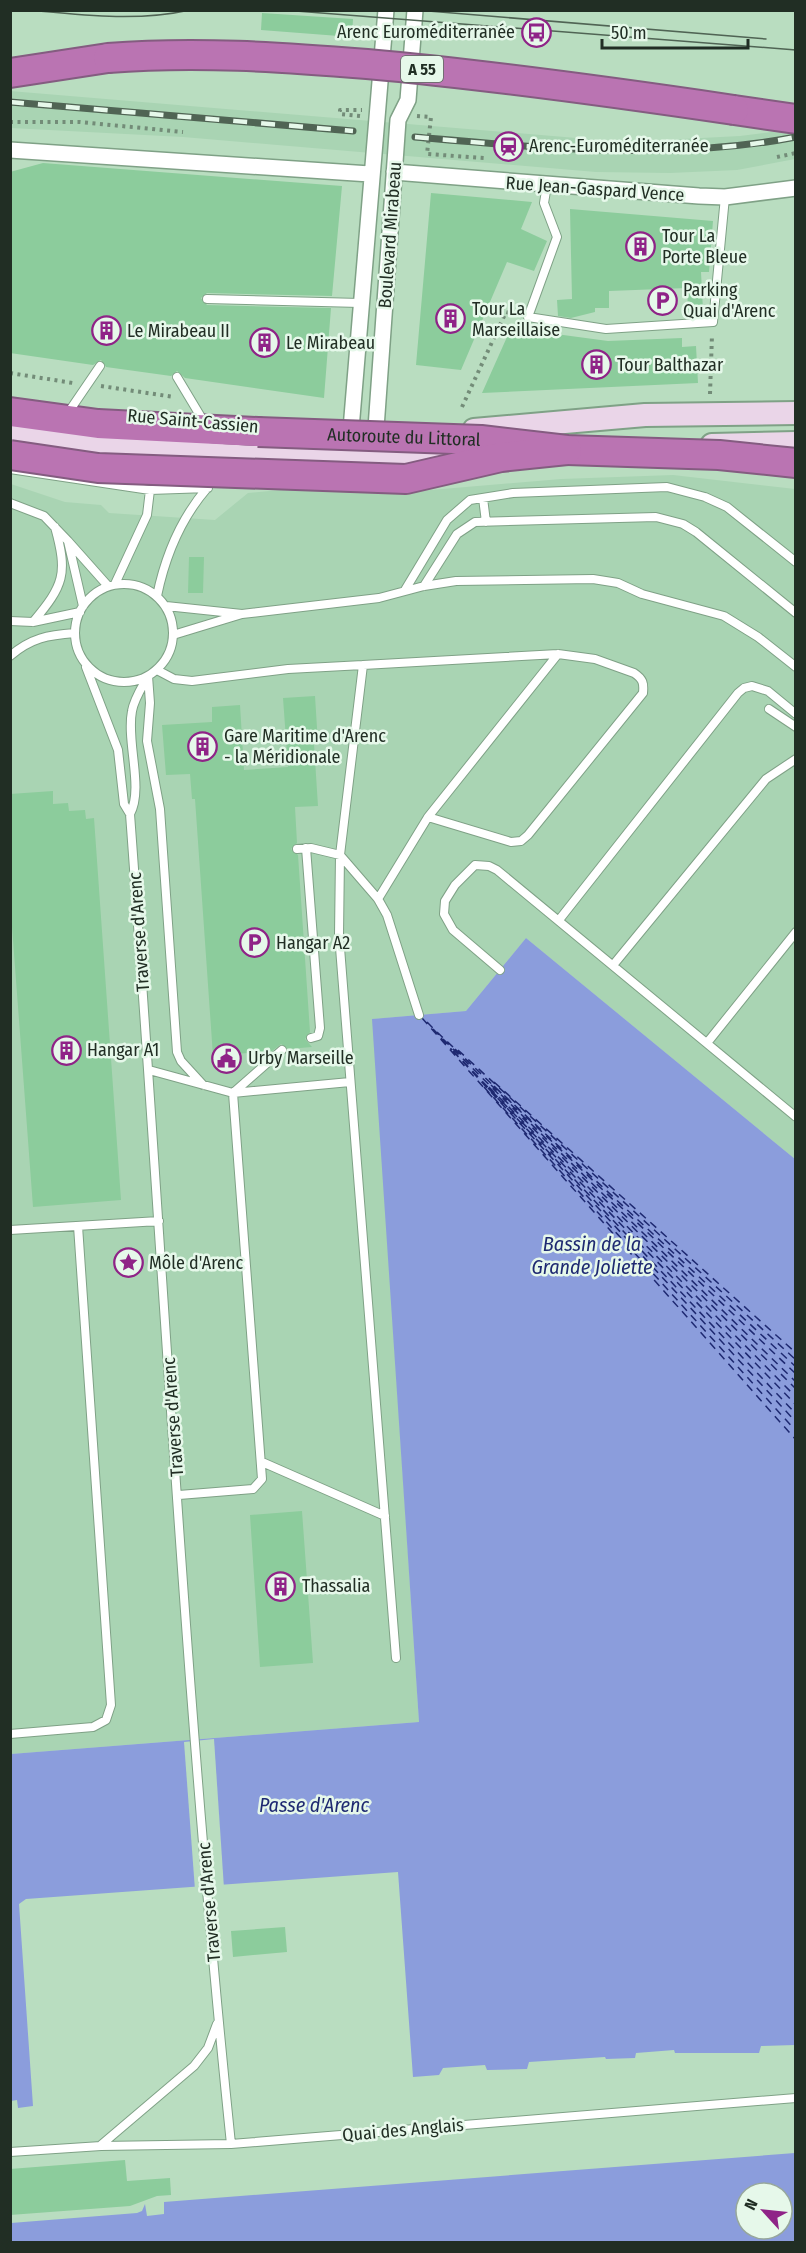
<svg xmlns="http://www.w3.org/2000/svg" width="806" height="2253" viewBox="0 0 806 2253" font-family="'Fira Sans Condensed',sans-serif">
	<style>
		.built { fill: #a9d4b3 }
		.water { fill: #8b9ddc; fill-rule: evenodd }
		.pier { fill: #b9ddc0 }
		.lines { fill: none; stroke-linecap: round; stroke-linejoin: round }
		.ferry { stroke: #1e2971; stroke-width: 1.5; stroke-dasharray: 8 6; stroke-linecap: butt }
		.building { fill: #8ccc9c }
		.lane-casing { stroke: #7fa186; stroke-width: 10 }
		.street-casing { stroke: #7fa186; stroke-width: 18 }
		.secondary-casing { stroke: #7fa186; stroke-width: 26 }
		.highway-casing { stroke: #845c80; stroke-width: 32 }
		.path { stroke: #738c78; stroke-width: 4; stroke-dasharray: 3 4.5; stroke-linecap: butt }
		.lane { stroke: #fff; stroke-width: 8 }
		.street { stroke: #fff; stroke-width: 15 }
		.secondary { stroke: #ead5e8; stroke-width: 22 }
		.highway { stroke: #ba74b2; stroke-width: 28 }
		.tram { stroke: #506454; stroke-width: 1.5 }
		.rail-casing { stroke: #506454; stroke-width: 7 }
		.rail { stroke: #e6f8ea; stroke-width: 4.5; stroke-dasharray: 14; stroke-linecap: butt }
		.highway-bridge-casing { stroke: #845c80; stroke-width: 32; stroke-linecap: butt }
		.highway-bridge { stroke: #ba74b2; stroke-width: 28 }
		.labels { text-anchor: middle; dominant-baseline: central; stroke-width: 5; stroke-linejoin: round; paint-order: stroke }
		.shield { fill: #e6f8ea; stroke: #5c6b5f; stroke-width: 1.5 }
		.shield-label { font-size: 16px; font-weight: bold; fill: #212e24 }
		.poi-label { font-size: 18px; fill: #212e24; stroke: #e6f8ea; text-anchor: start }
		.street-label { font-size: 18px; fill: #212e24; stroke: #e6f8ea }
		.water-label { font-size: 20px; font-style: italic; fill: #1e2971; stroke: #e6f8ea }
	</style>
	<rect width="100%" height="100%" fill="#b9ddc0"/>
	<path class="built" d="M 10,91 L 624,142 L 740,136 L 795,129 L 795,159 L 737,170 L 670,173 L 596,172 L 183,137 L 11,128 Z
		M 673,475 L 795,489 L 795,1159 L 526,938 L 466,1011 L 373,1019 L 419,1722 L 11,1754 L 11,484 L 65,502 L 101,505 L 109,513 L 215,520 L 248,493 L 300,488 L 395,493 L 561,479 Z"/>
	<path class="water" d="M 526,938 L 795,1159 L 795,2045 L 761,2046 L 759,2053 L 675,2053 L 674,2050 L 636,2053 L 635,2058 L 606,2059 L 605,2057 L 529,2062 L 527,2069 L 487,2070 L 485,2065 L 443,2068 L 439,2075 L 413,2077 L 398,1872 L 26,1899 L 19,1904 L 33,2106 L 18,2108 L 17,2100 L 11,2101 L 11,1754 L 419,1722 L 372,1019 L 466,1011 Z
		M 795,2153 L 795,2242 L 11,2242 L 11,2223 L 137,2213 L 142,2211 L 145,2204 L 147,2216 L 164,2214 L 164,2202 ZM 746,2193 L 782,2193 L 782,2229 L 746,2229 Z"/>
	<path class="pier" d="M 214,1739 L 224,1888 L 195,1890 L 184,1742 Z"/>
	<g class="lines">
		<path class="ferry" d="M 422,1018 L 796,1440
			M 427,1022 L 434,1029
			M 433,1029 L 442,1038
			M 437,1032 L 454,1048
			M 441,1038 L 452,1050
			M 443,1039 L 796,1389
			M 455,1049 L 796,1374
			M 458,1050 L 796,1360
			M 453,1051 L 796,1422
			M 453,1051 L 796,1405
			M 494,1082 L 796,1353
			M 491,1085 L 796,1382
			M 494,1086 L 796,1367
			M 484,1087 L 796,1431
			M 489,1087 L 796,1397
			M 488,1088 L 796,1414"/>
	</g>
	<path class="building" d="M 262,13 L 353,19 L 352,37 L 261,30 Z
		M 43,163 L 342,186 L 332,296 L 207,293 L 201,298 L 207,305 L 331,308 L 324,398 L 185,378 L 177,371 L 171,376 L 106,367 L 101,360 L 93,365 L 10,353 L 10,172 Z
		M 431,193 L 532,202 L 521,229 L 547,241 L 534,271 L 507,262 L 461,370 L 416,365 Z
		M 570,209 L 713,221 L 709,272 L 701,272 L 703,310 L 688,310 L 687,288 L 609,291 L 609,308 L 595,308 L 595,312 L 571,318 L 558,316 L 557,300 L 572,299 Z
		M 511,328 L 608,341 L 682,338 L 682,347 L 696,346 L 698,383 L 482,393 Z
		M 189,557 L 204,557 L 203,593 L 188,593 Z
		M 315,696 L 318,744 L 314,744 L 318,806 L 295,807 L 297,843 L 291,849 L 298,855 L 310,1032 L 305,1039 L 312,1047 L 288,1049 L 281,1044 L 272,1051 L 213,1056 L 195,799 L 192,799 L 190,774 L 166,775 L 162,725 L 212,722 L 212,707 L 240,705 L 244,770 L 288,767 L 283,698 Z
		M 53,791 L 53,804 L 68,803 L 69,811 L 85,810 L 86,819 L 94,818 L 121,1200 L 33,1207 L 10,900 L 10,794 Z
		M 302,1511 L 313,1663 L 260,1667 L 250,1515 Z
		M 285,1927 L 287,1952 L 233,1957 L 231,1931 Z
		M 125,2160 L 127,2181 L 170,2178 L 171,2195 L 157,2196 L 130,2206 L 10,2215 L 10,2169 Z"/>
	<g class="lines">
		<defs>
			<path id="lane" d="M 547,185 L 544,203 L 557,237 L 528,317 L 606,329 L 713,322 L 725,197
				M 207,299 L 360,303
				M 177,377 L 204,422
				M 70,410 L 100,366
				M 10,469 L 150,490 L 208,488
				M 483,498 L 486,522
				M 10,503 L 44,516 L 68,541
				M75 633a49 49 0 1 1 98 0a49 49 0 1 1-98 0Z
				M 115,584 L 147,515 L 150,490
				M 424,586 L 457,534 L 475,522 L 656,517 L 683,524 L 696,532 L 796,613
				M 405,590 L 447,520 L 470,500 L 513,493 L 667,487 L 705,497 L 727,507 L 796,562
				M 157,596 C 165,557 181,518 208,487
				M 83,606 L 68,541 L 108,586
				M 166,606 L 242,614 L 173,635
				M 242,614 L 379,598 L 424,586 L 456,581 L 593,579 L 618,583 L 642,594 L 724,616 L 758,637 L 796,667
				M 10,621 L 33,622 L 80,612
				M 33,622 C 64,585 68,574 55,527
				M 10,656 C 31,638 48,635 75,633
				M 363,665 L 558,654 L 595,659 L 634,673 C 643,679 644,683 643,693 L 528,835 L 521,841 L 511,842 L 428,817 L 378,899
				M 86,667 L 118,750 L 124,804 L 130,814 C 144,788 126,742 132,711 C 134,699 142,687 148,676
				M 157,670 L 174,679 L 192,681 L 288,669 L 363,665 L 340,855 L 378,899 L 387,915 L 419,1015
				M 148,676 L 150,703 L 147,741 L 160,809 L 177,1052 L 181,1061 L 203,1085
				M 769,709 L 796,727
				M 130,814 C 163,1257 185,1702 231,2144
				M 428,817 L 558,654
				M 306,848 L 320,1028 L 318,1036 L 311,1038
				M 297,849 L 311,848 L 340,855 L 339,935 L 396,1658
				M 559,920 L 738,693 L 744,688 L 752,686 L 768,691 L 796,714
				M 614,964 L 766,779 L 796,759
				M 500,970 L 453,930 L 444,914 L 445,901 L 455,885 L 475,865 L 489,866 L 497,870 L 796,1117
				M 707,1043 L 796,932
				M 149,1070 L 233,1093 L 350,1082
				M 10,1230 L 159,1221
				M 262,1462 L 385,1516
				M 179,1495 L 253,1489 L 262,1479 L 233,1093 L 282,1050
				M 10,1734 L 93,1727 L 106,1720 L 111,1705 L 78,1226
				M 101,2145 L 194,2066 L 208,2048 L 217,2024
				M 10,2152 L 101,2146 L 231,2144 L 796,2098"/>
			<path id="street" d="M 10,150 L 370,174
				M 394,172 L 699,196 L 725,197 L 796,188
				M 350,441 L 386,10
				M 375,442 L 398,120 L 408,100 L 415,10"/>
			<path id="secondary" d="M 474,430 L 645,415 L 796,413
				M 10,436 C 159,451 306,466 455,458
				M 712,445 L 796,443"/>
			<path id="highway" d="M 10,73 L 108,58
				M 734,110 L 796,119
				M 10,412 L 98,424 L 258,432"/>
		</defs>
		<use href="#lane" class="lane-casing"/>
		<use href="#street" class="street-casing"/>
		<use href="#secondary" class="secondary-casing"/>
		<use href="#highway" class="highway-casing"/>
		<path class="path" d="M 429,35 L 479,37
			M 360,116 L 340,114 L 340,110 L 362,110
			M 417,116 L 431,117 L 427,154 L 484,158
			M 10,122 L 80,122 L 183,132
			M 777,157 L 796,153
			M 10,373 L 73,383
			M 101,386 L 174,397
			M 710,394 L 712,335
			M 462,407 L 506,312 L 518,315"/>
		<use href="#lane" class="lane"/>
		<use href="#street" class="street"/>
		<use href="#secondary" class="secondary"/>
		<use href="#highway" class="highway"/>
		<path class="tram" d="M 27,10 C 81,15 137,22 190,10
			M 283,10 L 796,50
			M 416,10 L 766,39"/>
		<defs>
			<path id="rail" d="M 10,102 L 353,131
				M 415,137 C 540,148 671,161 796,137"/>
		</defs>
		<use href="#rail" class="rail-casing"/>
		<use href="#rail" class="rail"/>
		<defs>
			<g id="highway-bridge">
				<path d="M 108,58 C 195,51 281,57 367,64 C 490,75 612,92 734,110"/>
				<path id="s1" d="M 258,432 L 481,440 L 567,450 L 719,455 L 796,463"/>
				<path d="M 10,455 L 98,468 L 406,479 L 501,457 L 567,450"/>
			</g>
		</defs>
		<use href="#highway-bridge" class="highway-bridge-casing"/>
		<use href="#highway-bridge" class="highway-bridge"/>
	</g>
	<defs>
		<symbol id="bus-ring" viewBox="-11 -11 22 22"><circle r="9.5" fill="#e6f8ea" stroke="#8f2387" stroke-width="1.5"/><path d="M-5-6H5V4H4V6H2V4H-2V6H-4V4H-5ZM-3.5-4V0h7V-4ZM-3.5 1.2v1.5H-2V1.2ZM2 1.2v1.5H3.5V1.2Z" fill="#8f2387"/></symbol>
		<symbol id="station-ring" viewBox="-11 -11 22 22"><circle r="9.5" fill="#e6f8ea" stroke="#8f2387" stroke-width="1.5"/><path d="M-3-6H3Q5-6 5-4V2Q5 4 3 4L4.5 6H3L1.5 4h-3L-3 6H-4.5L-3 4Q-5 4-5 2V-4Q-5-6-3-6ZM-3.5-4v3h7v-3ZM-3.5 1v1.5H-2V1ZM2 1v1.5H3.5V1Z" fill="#8f2387"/></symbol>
		<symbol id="building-ring" viewBox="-11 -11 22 22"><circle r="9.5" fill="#e6f8ea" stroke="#8f2387" stroke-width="1.5"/><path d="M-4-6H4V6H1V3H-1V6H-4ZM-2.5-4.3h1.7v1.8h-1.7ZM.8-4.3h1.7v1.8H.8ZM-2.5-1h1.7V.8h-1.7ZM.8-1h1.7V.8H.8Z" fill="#8f2387"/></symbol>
		<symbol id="parking-ring" viewBox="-11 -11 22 22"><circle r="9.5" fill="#e6f8ea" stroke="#8f2387" stroke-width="1.5"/><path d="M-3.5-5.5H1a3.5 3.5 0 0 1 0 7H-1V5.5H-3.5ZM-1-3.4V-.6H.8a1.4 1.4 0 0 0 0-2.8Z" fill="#8f2387"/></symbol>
		<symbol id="civic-ring" viewBox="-11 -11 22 22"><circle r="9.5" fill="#e6f8ea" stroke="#8f2387" stroke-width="1.5"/><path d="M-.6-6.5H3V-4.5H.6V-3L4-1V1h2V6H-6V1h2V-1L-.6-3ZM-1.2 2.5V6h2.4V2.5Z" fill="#8f2387"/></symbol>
		<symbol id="sight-ring" viewBox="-11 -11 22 22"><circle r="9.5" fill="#e6f8ea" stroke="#8f2387" stroke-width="1.5"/><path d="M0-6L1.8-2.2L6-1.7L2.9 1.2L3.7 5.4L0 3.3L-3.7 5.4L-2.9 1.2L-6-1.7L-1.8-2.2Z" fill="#8f2387"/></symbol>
	</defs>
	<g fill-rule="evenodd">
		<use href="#bus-ring" x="520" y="16" width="33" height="33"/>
		<use href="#station-ring" x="492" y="130" width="33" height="33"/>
		<use href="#building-ring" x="624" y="230" width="33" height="33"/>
		<use href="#parking-ring" x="646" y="284" width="33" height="33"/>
		<use href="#building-ring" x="434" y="302" width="33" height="33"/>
		<use href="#building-ring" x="90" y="314" width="33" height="33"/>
		<use href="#building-ring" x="248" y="326" width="33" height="33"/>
		<use href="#building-ring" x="580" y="348" width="33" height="33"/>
		<use href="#building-ring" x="186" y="730" width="33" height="33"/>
		<use href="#parking-ring" x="238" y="926" width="33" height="33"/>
		<use href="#building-ring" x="50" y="1034" width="33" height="33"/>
		<use href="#civic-ring" x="210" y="1042" width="33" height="33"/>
		<use href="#sight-ring" x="112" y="1246" width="33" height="33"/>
		<use href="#building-ring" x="264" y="1570" width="33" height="33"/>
	</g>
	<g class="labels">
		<rect class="shield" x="401" y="56" width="42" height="26" rx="4.5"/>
		<g class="shield-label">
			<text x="422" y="69">A 55</text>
		</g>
		<g class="poi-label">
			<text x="515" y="32" text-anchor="end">Arenc Euroméditerranée</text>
			<text x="529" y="146">Arenc-Euroméditerranée</text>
			<text x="662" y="236">Tour La<tspan x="662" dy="21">Porte Bleue</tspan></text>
			<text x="683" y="290">Parking<tspan x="683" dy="21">Quai d'Arenc</tspan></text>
			<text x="472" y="309">Tour La<tspan x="472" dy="21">Marseillaise</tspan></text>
			<text x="127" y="331">Le Mirabeau II</text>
			<text x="286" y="343">Le Mirabeau</text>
			<text x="617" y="365">Tour Balthazar</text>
			<text x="224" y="736">Gare Maritime d'Arenc<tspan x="224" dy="21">- la Méridionale</tspan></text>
			<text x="276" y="943">Hangar A2</text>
			<text x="87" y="1050">Hangar A1</text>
			<text x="248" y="1058">Urby Marseille</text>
			<text x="149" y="1263">Môle d'Arenc</text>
			<text x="302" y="1586">Thassalia</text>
		</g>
		<g class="street-label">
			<text transform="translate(595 189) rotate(4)">Rue Jean-Gaspard Vence</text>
			<text transform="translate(390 235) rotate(-86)">Boulevard Mirabeau</text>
			<text transform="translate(193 421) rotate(5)">Rue Saint-Cassien</text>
			<text stroke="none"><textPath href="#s1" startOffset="146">Autoroute du Littoral</textPath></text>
			<text transform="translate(139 932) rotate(-94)">Traverse d'Arenc</text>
			<text transform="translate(173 1417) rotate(-94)">Traverse d'Arenc</text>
			<text transform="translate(209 1902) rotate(-95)">Traverse d'Arenc</text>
			<text transform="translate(403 2130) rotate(-5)">Quai des Anglais</text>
		</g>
		<g class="water-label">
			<text x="592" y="1244">Bassin de la<tspan x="592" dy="23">Grande Joliette</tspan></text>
			<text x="314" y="1805">Passe d'Arenc</text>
		</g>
	</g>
	<rect width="806" height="2253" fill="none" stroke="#212e24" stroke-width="24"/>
	<g transform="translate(764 2211) rotate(297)"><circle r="28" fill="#e6f8ea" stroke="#97a79b" stroke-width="1.5"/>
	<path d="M0-4.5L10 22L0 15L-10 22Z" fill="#8f2387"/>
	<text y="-9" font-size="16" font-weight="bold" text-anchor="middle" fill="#212e24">N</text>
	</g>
	<path d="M602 39v9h146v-9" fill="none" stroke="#212e24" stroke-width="3"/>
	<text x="611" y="39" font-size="18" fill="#212e24" stroke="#e6f8ea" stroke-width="4.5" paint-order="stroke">50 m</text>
</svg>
